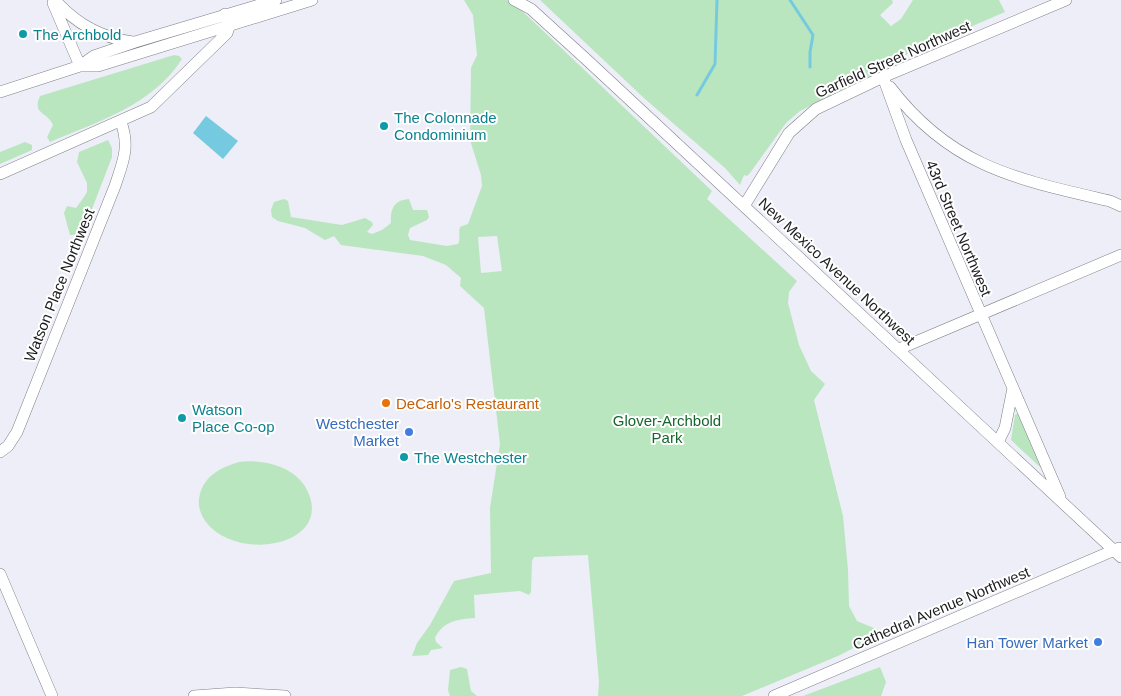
<svg xmlns="http://www.w3.org/2000/svg" width="1121" height="696" viewBox="0 0 1121 696" font-family="Arial,sans-serif">
	<style>
		.green { fill: #b9e6bf; fill-rule: evenodd }
		.water { fill: #76cae0 }
		.lines { fill: none; stroke-linecap: round; stroke-linejoin: round }
		.stream { stroke: #76cae0; stroke-width: 3 }
		.minor-casing { stroke: #7f8088; stroke-width: 12 }
		.minor { stroke: #fff; stroke-width: 11 }
		.culture-dot { fill: #0f9aa8; stroke: #fff; stroke-width: 2 }
		.food-dot { fill: #e8710a; stroke: #fff; stroke-width: 2 }
		.shop-dot { fill: #3f7fe0; stroke: #fff; stroke-width: 2 }
		.labels { text-anchor: middle; dominant-baseline: central; stroke-width: 4; stroke-linejoin: round; paint-order: stroke }
		.culture-label { font-size: 15px; fill: #0d838f; stroke: #fff; text-anchor: start }
		.street-label { font-size: 15px; fill: #1c1c1f; stroke: #fff }
		.food-label { font-size: 15px; fill: #c56008; stroke: #fff; text-anchor: start }
		.park-label { font-size: 15px; fill: #16662c; stroke: #fff }
		.shop-label { font-size: 15px; fill: #366cbe; stroke: #fff; text-anchor: end }
	</style>
	<rect width="100%" height="100%" fill="#edeef7"/>
	<path class="green" d="M 464,0 L 507,0 L 518,7 L 712,191 L 707,199 L 797,281 L 789,292 L 788,303 L 799,345 L 811,371 L 825,384 L 814,400 L 843,516 L 848,570 L 849,606 L 857,621 L 881,631 L 879,635 L 838,656 L 742,696 L 598,696 L 599,682 L 588,555 L 534,557 L 532,561 L 531,592 L 529,595 L 520,591 L 474,595 L 475,618 C 458,619 443,621 435,638 L 436,642 L 443,648 L 431,650 L 428,655 L 412,656 L 417,643 L 430,625 L 454,581 L 491,573 L 490,508 L 500,444 L 484,308 L 460,286 L 461,278 L 446,265 L 423,256 L 341,245 L 334,236 L 325,240 L 305,228 L 278,221 L 272,217 L 271,210 L 274,202 L 284,199 L 288,201 L 291,217 L 342,225 L 365,218 L 372,222 L 373,225 L 367,232 L 372,234 L 382,230 L 391,223 C 390,209 394,200 409,199 L 413,210 L 427,210 L 429,217 L 427,220 L 410,228 L 408,235 L 410,240 L 447,246 L 458,244 C 461,238 458,233 460,227 L 468,224 L 482,186 L 481,175 L 470,140 L 471,68 L 477,55 L 473,15 ZM 497,236 L 502,271 L 481,273 L 478,237 Z
		M 540,0 L 892,0 L 893,3 L 880,15 L 891,26 L 901,19 L 913,0 L 999,0 L 1005,12 L 898,58 L 896,63 L 800,111 L 786,123 L 750,173 L 747,176 L 744,175 L 740,185 L 725,168 L 645,99 Z
		M 174,55 L 179,56 L 182,59 C 153,105 97,122 50,142 L 47,137 L 53,125 C 47,111 32,115 40,96 Z
		M 108,140 L 112,148 L 112,157 L 82,235 L 70,235 L 64,213 L 67,206 L 76,208 C 77,207 87,193 87,192 L 87,183 L 77,162 L 79,152 Z
		M 25,142 L 32,145 L 32,150 L 0,164 L 0,152 Z
		M 1018,413 L 1042,466 L 1040,467 L 1011,440 L 1015,415 Z
		M 239,462 C 262,459 294,466 306,488 C 337,545 238,564 206,522 C 200,514 197,504 200,494 C 205,475 222,467 239,462 Z
		M 461,667 L 467,669 L 471,691 L 477,696 L 450,696 L 448,690 L 450,670 Z
		M 880,667 L 886,682 L 881,696 L 803,696 Z"/>
	<path class="water" d="M 206,116 L 238,141 L 223,159 L 193,133 Z"/>
	<g class="lines">
		<path class="stream" d="M 790,0 L 813,35 L 810,52 L 810,67
			M 697,95 L 715,64 L 717,0"/>
		<defs>
			<path id="minor" d="M 55,0 C 75,23 102,38 133,42
				M 514,0 L 531,9 L 587,60 L 1121,557
				M 53,3 L 80,66
				M 80,66 L 98,66 L 312,0
				M 883,77 L 906,140 L 1060,497
				M 890,87 C 951,167 1016,179 1110,201 L 1121,206
				M 0,92 L 80,66 L 94,56 L 135,42 L 276,0
				M 0,174 L 151,107 L 227,33 L 229,27 L 225,14
				M 744,206 L 789,133 L 816,109 L 883,77 L 1066,0
				M 899,349 L 1121,255
				M 998,442 L 1005,428 L 1013,388
				M 0,452 L 8,446 L 17,432 L 115,186 C 123,162 130,147 121,122
				M 0,574 L 52,696
				M 194,696 L 235,693 L 285,696
				M 774,696 L 1119,548"/>
		</defs>
		<use href="#minor" class="minor-casing"/>
		<use href="#minor" class="minor"/>
	</g>
	<g class="culture-dot">
		<circle cx="23" cy="34" r="5"/>
		<circle cx="384" cy="126" r="5"/>
		<circle cx="182" cy="418" r="5"/>
		<circle cx="404" cy="457" r="5"/>
	</g>
	<circle class="food-dot" cx="386" cy="403" r="5"/>
	<g class="shop-dot">
		<circle cx="409" cy="432" r="5"/>
		<circle cx="1098" cy="642" r="5"/>
	</g>
	<g class="labels">
		<g class="culture-label">
			<text x="33" y="34">The Archbold</text>
			<text x="394" y="117">The Colonnade<tspan x="394" dy="17">Condominium</tspan></text>
			<text x="192" y="409">Watson<tspan x="192" dy="17">Place Co-op</tspan></text>
			<text x="414" y="457">The Westchester</text>
		</g>
		<g class="street-label">
			<text transform="translate(893 59) rotate(-24)">Garfield Street Northwest</text>
			<text transform="translate(959 228) rotate(67)">43rd Street Northwest</text>
			<text transform="translate(837 271) rotate(43)">New Mexico Avenue Northwest</text>
			<text transform="translate(59 285) rotate(-68)">Watson Place Northwest</text>
			<text transform="translate(941 608) rotate(-23)">Cathedral Avenue Northwest</text>
		</g>
		<g class="food-label">
			<text x="396" y="403">DeCarlo's Restaurant</text>
		</g>
		<g class="park-label">
			<text x="667" y="420">Glover-Archbold<tspan x="667" dy="17">Park</tspan></text>
		</g>
		<g class="shop-label">
			<text x="399" y="423">Westchester<tspan x="399" dy="17">Market</tspan></text>
			<text x="1088" y="642">Han Tower Market</text>
		</g>
	</g>
</svg>
